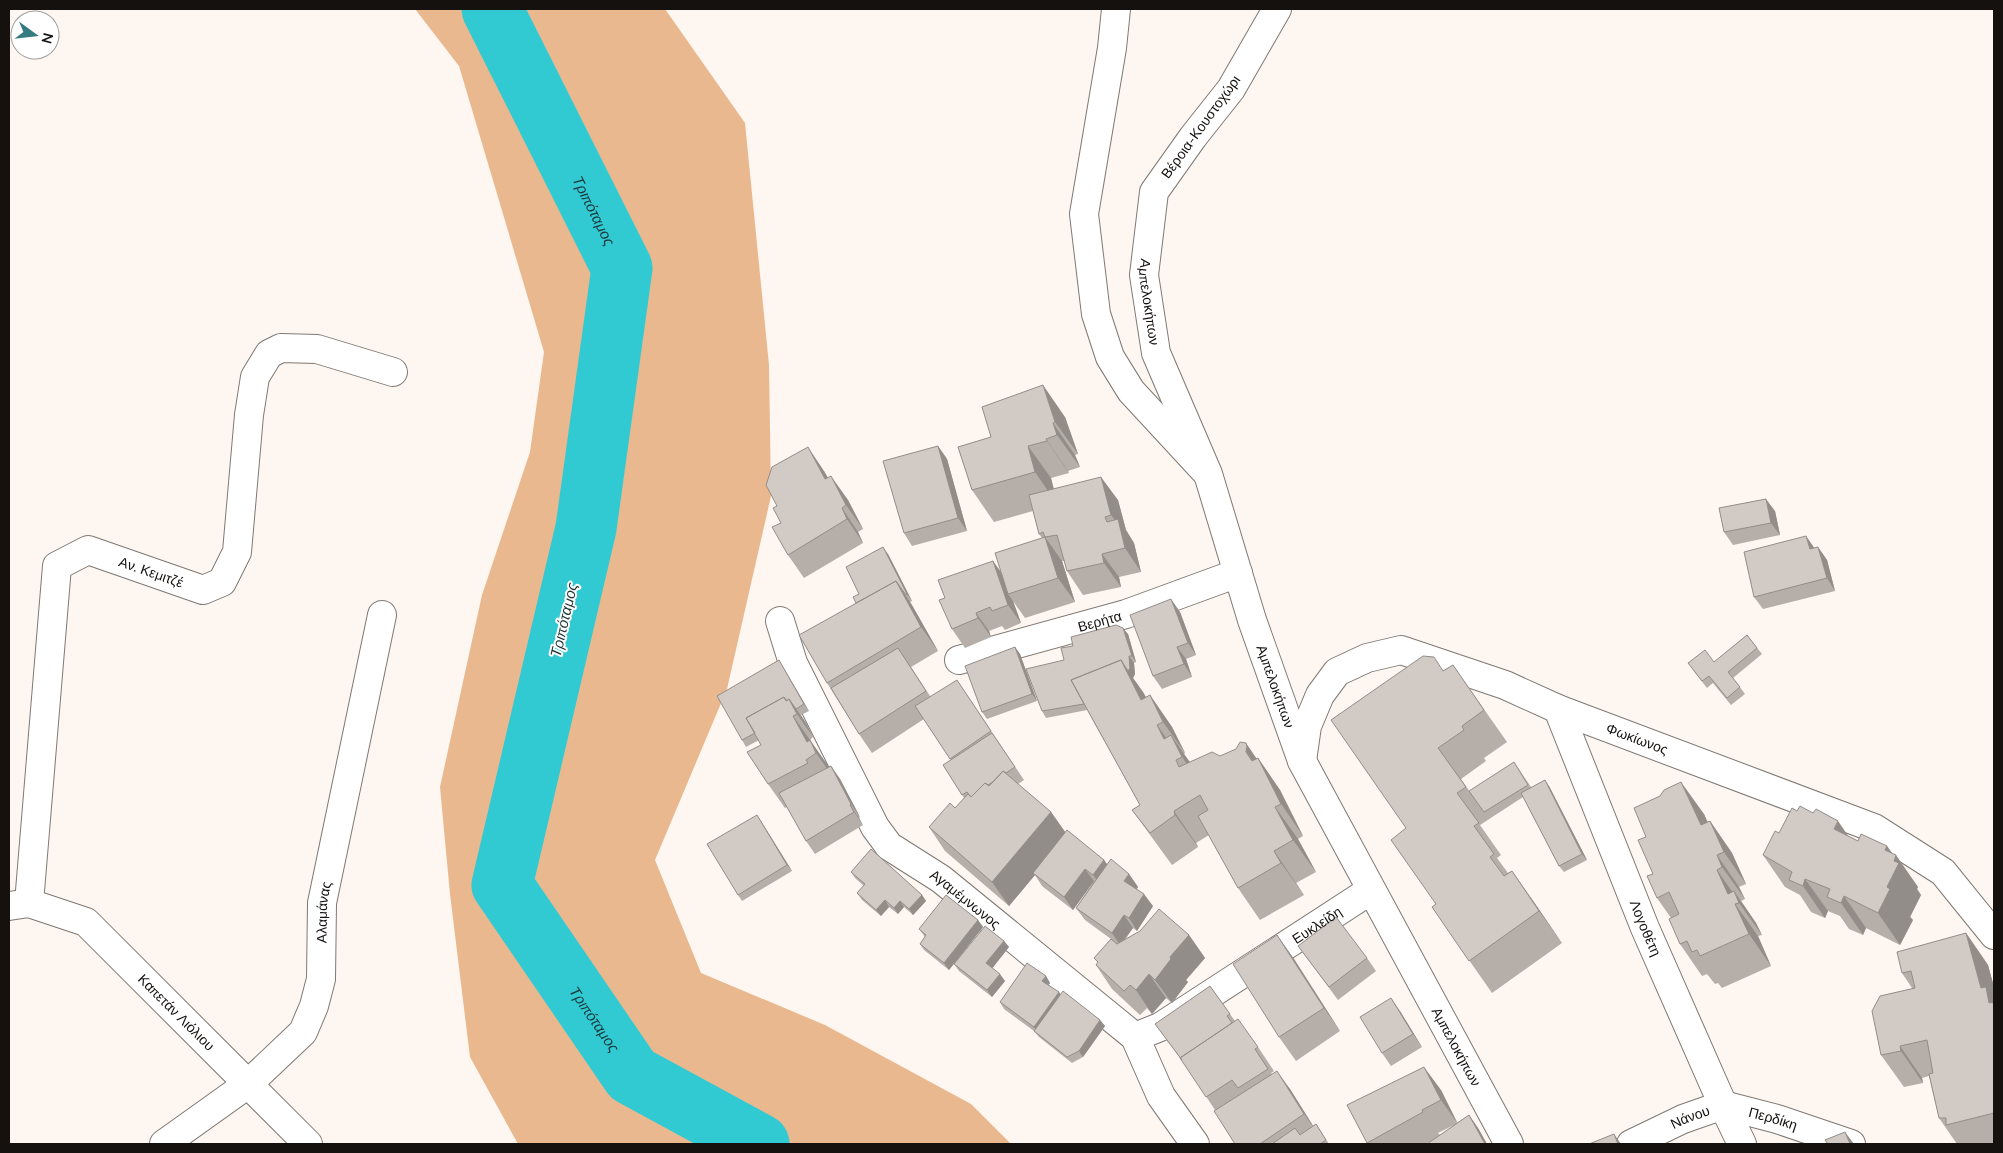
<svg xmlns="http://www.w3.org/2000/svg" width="2003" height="1153" viewBox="0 0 2003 1153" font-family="'Nunito Sans',sans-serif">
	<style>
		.green { fill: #eab88f }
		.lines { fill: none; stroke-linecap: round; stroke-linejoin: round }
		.river { stroke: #31cad3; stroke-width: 61 }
		.street-casing { stroke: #7f7873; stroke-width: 30 }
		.secondary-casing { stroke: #7f7873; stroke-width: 30 }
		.street { stroke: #fff; stroke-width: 28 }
		.secondary { stroke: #fff; stroke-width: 28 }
		.wall { fill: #b5aea9; fill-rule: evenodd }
		.shaded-wall { fill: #938d89 }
		.building { fill: #d2cac4; stroke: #938d89 }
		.labels { text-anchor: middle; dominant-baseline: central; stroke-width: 4; stroke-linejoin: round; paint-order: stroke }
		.street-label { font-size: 14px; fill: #14110f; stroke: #fff }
		.water-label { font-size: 15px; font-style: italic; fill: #1e3638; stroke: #fff }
	</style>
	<rect width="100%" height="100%" fill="#fef6f0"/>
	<path class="green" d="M 415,9 L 665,9 L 745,123 L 769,365 L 771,496 L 727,689 L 655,860 L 701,973 L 825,1025 L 971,1104 L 1011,1144 L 518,1144 L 470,1057 L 450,894 L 440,787 L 482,595 L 530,452 L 544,352 L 459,66 Z"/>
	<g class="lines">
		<path class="river" id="s1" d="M 492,9 L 622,268 L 586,528 L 502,885 L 632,1075 L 759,1144"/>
		<defs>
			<g id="street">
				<path d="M 1116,9 L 1112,48 L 1084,214 L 1096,314 L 1110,357 L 1131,391 L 1205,471"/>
				<path id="s2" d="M 780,621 L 793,663 L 875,827 L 889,846 L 941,879 L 1135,1037 L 1161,1096 L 1195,1144"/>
				<path id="s3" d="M 959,660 L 1126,614 L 1238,573"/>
				<path id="s4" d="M 1558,709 L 1645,928 L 1723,1105 L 1742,1144"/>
				<path id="s5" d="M 1302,761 L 1307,726 L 1320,695 L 1337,672 L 1367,658 L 1401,650 L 1505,685 L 1558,709 L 1874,828 L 1943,872 L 1994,935"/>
				<path id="s6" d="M 29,903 L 57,566 L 88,550 L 203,590 L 222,582 L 237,552 L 249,415 L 255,377 L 269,354 L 281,348 L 317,349 L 393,372"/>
				<path id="s7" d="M 9,906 L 29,903 L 86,922 L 308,1144"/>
				<path id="s8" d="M 1135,1037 L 1160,1027 L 1371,890"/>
				<path id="s9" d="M 164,1144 L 248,1084 L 303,1032 L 314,1006 L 321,979 L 322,903 L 382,615"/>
				<path id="s10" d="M 1631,1144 L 1683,1119 L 1723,1105 L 1777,1119 L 1851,1144"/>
			</g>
			<g id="secondary">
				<path id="s11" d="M 1277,9 L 1231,89 L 1193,137 L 1154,192 L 1144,275 L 1156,353 L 1208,474 L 1252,620 L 1302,761 L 1509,1144"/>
			</g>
		</defs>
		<use href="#street" class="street-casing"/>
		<use href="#secondary" class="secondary-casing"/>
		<use href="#street" class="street"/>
		<use href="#secondary" class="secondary"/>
	</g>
	<path class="wall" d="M 1065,417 L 1078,454 L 1075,455 L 1080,467 L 1068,471 L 1069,473 L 1051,478 L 1054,489 L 1118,500 L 1126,530 L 1134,543 L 1141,572 L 1119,577 L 1121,587 L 1083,595 L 1067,571 L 1064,561 L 1062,561 L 1075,602 L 1025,618 L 1013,601 L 1021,623 L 1005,630 L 1002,626 L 989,631 L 991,637 L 965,648 L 952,629 L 945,598 L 993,561 L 1001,573 L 1042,538 L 1039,534 L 1033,511 L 994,522 L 972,490 L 958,447 Z
		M 938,446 L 947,459 L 967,531 L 912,546 L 904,533 Z
		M 824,471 L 828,478 L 848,500 L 863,529 L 858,532 L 863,543 L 804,578 L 788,555 L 777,506 Z
		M 1775,511 L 1780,535 L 1733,545 L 1724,532 Z
		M 1806,536 L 1814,548 L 1818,547 L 1827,560 L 1835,591 L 1763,609 L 1754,597 Z
		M 888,554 L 912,601 L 910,602 L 938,651 L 911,667 L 930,696 L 965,692 L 1024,780 L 1018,784 L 1051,812 L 1065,832 L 1104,860 L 1107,864 L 1129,874 L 1138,887 L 1137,889 L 1153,906 L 1137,931 L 1133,928 L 1125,940 L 1189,935 L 1205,958 L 1186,980 L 1188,982 L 1172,1003 L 1166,998 L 1152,1014 L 1147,1008 L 1140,1015 L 1112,989 L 1096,965 L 1098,963 L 1094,958 L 1111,939 L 1085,920 L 1076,908 L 1094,881 L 1073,910 L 1042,886 L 1035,875 L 1009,906 L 945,851 L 929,827 L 955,808 L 964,798 L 943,765 L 951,760 L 924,719 L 872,753 L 859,734 L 827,683 L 859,594 Z
		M 1180,612 L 1196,655 L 1186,659 L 1192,677 L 1162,689 L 1153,676 Z
		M 1128,634 L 1136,662 L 1134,663 L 1135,674 L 1133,678 L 1143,692 L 1146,697 L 1150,695 L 1172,727 L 1185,753 L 1184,754 L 1190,762 L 1220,756 L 1256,758 L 1258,758 L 1280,790 L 1303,836 L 1298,839 L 1316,872 L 1296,883 L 1304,895 L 1260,920 L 1238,888 L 1209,835 L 1196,843 L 1198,847 L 1172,865 L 1132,810 L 1140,805 L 1087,710 L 1046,718 L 1042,711 L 1064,660 L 1073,646 Z
		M 1747,635 L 1762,654 L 1733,678 L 1745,694 L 1731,705 L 1713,683 L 1707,688 L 1693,670 L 1714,662 Z
		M 1015,647 L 1020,654 L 1037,701 L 987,719 L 982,712 Z
		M 779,660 L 809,711 L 801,715 L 806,723 L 813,737 L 810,740 L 828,767 L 831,766 L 840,779 L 860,817 L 859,818 L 863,825 L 815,854 L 806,841 L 787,807 L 785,808 L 768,784 L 761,745 L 759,740 L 746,747 L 742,740 Z
		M 1453,665 L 1507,742 L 1484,758 L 1486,761 L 1461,779 L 1484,812 L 1514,762 L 1531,787 L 1549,786 L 1587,860 L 1564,872 L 1559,866 L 1523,797 L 1480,825 L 1501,855 L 1497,858 L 1508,873 L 1512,871 L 1562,943 L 1492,993 L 1432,907 L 1436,904 L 1406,828 L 1443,671 Z
		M 1704,814 L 1707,822 L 1710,821 L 1732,853 L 1746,884 L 1739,887 L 1745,899 L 1741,901 L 1756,923 L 1762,935 L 1758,936 L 1771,966 L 1722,988 L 1718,983 L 1715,984 L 1707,974 L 1702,976 L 1680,944 L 1671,918 L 1657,898 L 1646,837 Z
		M 757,815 L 792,871 L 742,901 L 738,895 Z
		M 1779,833 L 1848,836 L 1858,841 L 1887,846 L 1918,887 L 1917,889 L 1921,895 L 1910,917 L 1913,920 L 1900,945 L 1866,928 L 1863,935 L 1849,929 L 1840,916 L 1828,911 L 1825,918 L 1811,912 L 1800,895 L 1785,887 L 1763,855 Z
		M 851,872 L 922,895 L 926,901 L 913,915 L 904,907 L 898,914 L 889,907 L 881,916 L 862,900 L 857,893 L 864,886 L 855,878 Z
		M 978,920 L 983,927 L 949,970 L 924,950 L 920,944 L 925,937 L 919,929 Z
		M 1966,933 L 1988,965 L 1994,987 L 1994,1144 L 1957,1144 L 1939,1118 L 1929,1076 L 1922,1078 L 1923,1083 L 1904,1087 L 1881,1055 L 1912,988 L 1902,973 Z
		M 1277,935 L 1294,959 L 1340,1031 L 1296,1061 L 1279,1037 Z
		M 1004,941 L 1009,947 L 992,968 L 1005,981 L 992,997 L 959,971 L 954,964 Z
		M 1298,946 L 1367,958 L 1376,971 L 1338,1000 Z
		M 1046,976 L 1050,983 L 1048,985 L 1059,992 L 1060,995 L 1100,1020 L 1105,1026 L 1083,1057 L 1072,1063 L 1039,1037 L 1034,1031 L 1004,1009 L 1000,1002 Z
		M 1210,986 L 1235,1021 L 1258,1047 L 1274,1071 L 1271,1073 L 1272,1074 L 1290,1089 L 1313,1126 L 1316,1124 L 1329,1144 L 1235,1144 L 1215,1110 L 1188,1069 L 1155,1024 Z
		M 1400,1011 L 1422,1047 L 1391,1066 L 1382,1053 Z
		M 1441,1090 L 1457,1123 L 1469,1115 L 1478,1128 L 1487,1144 L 1427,1144 L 1434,1140 L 1425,1144 L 1368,1144 L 1347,1105 ZM 1454,1125 L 1440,1135 L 1438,1133 Z"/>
	<path class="shaded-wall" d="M 1043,385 L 1065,417 L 1078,454 L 1055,422 Z
		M 1053,423 L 1075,455 L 1080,467 L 1057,435 Z
		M 1046,439 L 1068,471 L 1069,473 L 1047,441 Z
		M 938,446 L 947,459 L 967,531 L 958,518 Z
		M 1028,446 L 1051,478 L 1057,504 L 1035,472 Z
		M 808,447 L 824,471 L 842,503 L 825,479 Z
		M 831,476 L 848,500 L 863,529 L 846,505 Z
		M 1101,477 L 1118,500 L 1126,530 L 1134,543 L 1141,572 L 1125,548 L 1120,527 L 1111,515 Z
		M 1766,499 L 1775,511 L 1780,535 L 1771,523 Z
		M 842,508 L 858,532 L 863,543 L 847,519 Z
		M 1806,536 L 1815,549 L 1810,549 Z
		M 1045,537 L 1062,561 L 1075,602 L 1058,578 Z
		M 883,547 L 888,554 L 912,601 L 907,594 Z
		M 1818,547 L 1827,560 L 1835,591 L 1827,578 Z
		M 1102,554 L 1119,577 L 1121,587 L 1104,563 Z
		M 993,561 L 1006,579 L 1008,594 L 1013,601 L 1021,623 L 1008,605 Z
		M 896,581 L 912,605 L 938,651 L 921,627 Z
		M 1171,599 L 1180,612 L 1196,655 L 1188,643 Z
		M 976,613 L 989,631 L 991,637 L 978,618 Z
		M 1123,628 L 1128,634 L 1136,662 L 1132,656 Z
		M 1015,647 L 1020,654 L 1037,701 L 1032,694 Z
		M 1177,647 L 1186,659 L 1192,677 L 1184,664 Z
		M 1129,656 L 1134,663 L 1135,674 L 1133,678 L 1143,692 L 1159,723 L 1141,700 L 1121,660 Z
		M 779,660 L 783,667 L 809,711 L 804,704 Z
		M 1150,695 L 1172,727 L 1185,753 L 1163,722 Z
		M 789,699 L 806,723 L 813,737 L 797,714 Z
		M 793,716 L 827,764 L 833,777 L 816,753 L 807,742 Z
		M 1157,725 L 1179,756 L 1164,739 Z
		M 1171,735 L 1193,767 L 1204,789 L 1182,757 Z
		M 1246,743 L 1261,765 L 1258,758 L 1280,790 L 1303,836 L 1252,761 L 1246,752 Z
		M 831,766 L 840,779 L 860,817 L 851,804 Z
		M 1545,780 L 1549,786 L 1587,860 L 1582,854 Z
		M 1681,782 L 1704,814 L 1722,853 L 1701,825 Z
		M 850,805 L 859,818 L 863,825 L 854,812 Z
		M 1275,807 L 1298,839 L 1316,872 L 1293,840 Z
		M 1174,811 L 1196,843 L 1198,847 L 1175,815 Z
		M 1051,812 L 1068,836 L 1033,873 L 1035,875 L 1009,906 L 992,882 Z
		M 757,815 L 761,821 L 792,871 L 787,865 Z
		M 1710,821 L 1732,853 L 1746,884 L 1724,852 Z
		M 1838,821 L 1860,853 L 1834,829 Z
		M 1887,846 L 1895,858 L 1896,855 L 1918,887 L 1917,889 L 1921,895 L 1910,917 L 1913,920 L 1900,945 L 1878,913 L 1887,887 L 1885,850 Z
		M 1274,851 L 1296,883 L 1304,895 L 1281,863 Z
		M 1717,855 L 1739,887 L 1745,899 L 1722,867 Z
		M 1104,860 L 1113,873 L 1102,887 L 1093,875 Z
		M 1085,869 L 1094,881 L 1073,910 L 1064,897 Z
		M 1717,870 L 1738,900 L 1734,891 L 1756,923 L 1762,935 L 1739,903 L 1735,904 L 1758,936 L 1771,966 L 1749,934 L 1728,894 Z
		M 1512,871 L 1534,902 L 1562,943 L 1539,911 Z
		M 1129,874 L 1138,887 L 1133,893 L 1124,881 Z
		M 1805,879 L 1828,911 L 1825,918 L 1803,886 Z
		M 1144,894 L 1153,906 L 1137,931 L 1129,918 Z
		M 922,895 L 926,901 L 913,915 L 909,909 Z
		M 1844,896 L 1866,928 L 1863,935 L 1841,903 Z
		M 885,900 L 889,907 L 881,916 L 876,910 Z
		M 900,901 L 904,907 L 898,914 L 894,908 Z
		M 1124,915 L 1133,928 L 1120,945 L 1112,933 Z
		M 978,920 L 983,927 L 949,970 L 944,963 Z
		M 1966,933 L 1988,965 L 1994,987 L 1994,1010 L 1981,988 Z
		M 1189,935 L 1205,958 L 1186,980 L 1188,982 L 1172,1003 L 1155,980 L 1170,957 Z
		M 1277,935 L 1294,959 L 1340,1031 L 1324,1008 Z
		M 1004,941 L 1009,947 L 991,970 L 986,963 Z
		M 1000,974 L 1005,981 L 992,997 L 987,990 Z
		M 1149,974 L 1166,998 L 1152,1014 L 1136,990 Z
		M 1046,976 L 1050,983 L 1047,987 L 1042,981 Z
		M 1059,992 L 1063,999 L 1038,1034 L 1034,1027 Z
		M 1391,998 L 1400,1011 L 1422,1047 L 1413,1034 Z
		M 1100,1020 L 1105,1026 L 1083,1057 L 1079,1051 Z
		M 1900,1046 L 1922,1078 L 1923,1083 L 1901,1051 Z
		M 1424,1067 L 1441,1090 L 1458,1124 L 1441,1100 Z
		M 1277,1071 L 1290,1089 L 1317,1132 L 1304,1114 Z
		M 1469,1115 L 1478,1128 L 1487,1144 L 1485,1144 Z
		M 1845,1132 L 1854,1144 L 1850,1144 Z
		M 1614,1134 L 1621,1144 L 1618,1144 Z"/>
	<path class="building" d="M 1043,385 L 1055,422 L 1053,423 L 1057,435 L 1046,439 L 1047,441 L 1028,446 L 1035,472 L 972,490 L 958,447 L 991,437 L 982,407 Z
		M 938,446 L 958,518 L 904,533 L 883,461 Z
		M 808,447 L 825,479 L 831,476 L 846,505 L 842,508 L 847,519 L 788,555 L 772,527 L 781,523 L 773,508 L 777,506 L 766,485 L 772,467 Z
		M 1101,477 L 1111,515 L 1105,517 L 1107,522 L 1118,519 L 1125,548 L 1102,554 L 1104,563 L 1067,571 L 1057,535 L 1045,537 L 1043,532 L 1039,534 L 1029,495 Z
		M 1766,499 L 1771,523 L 1724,532 L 1719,508 Z
		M 1806,536 L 1810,549 L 1818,547 L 1827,578 L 1754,597 L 1744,552 Z
		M 1045,537 L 1058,578 L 1008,594 L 995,553 Z
		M 883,547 L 907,594 L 906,595 L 896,581 L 856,603 L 853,597 L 859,594 L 846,567 Z
		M 993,561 L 1008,605 L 992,611 L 990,607 L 976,613 L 978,618 L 952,629 L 939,600 L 945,598 L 938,580 Z
		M 896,581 L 921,627 L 827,683 L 799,635 Z
		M 1171,599 L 1188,643 L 1177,647 L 1184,664 L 1153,676 L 1130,615 Z
		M 1116,625 L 1123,628 L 1132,656 L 1129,656 L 1130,668 L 1128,671 L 1121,660 L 1071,680 L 1084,704 L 1042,711 L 1026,669 L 1064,660 L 1061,648 L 1073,646 L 1071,637 Z
		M 1747,635 L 1757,648 L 1728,672 L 1740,687 L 1727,698 L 1709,676 L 1702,681 L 1688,663 L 1705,650 L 1714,662 Z
		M 1015,647 L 1032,694 L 982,712 L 965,666 Z
		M 898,648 L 926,691 L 859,734 L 831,688 Z
		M 1423,656 L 1434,657 L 1443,671 L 1453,665 L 1484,710 L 1462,726 L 1464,730 L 1438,748 L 1466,787 L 1457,793 L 1479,823 L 1474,826 L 1494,854 L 1490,857 L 1504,876 L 1512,871 L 1539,911 L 1469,961 L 1432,907 L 1436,904 L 1391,840 L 1406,828 L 1331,720 Z
		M 779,660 L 804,704 L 796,709 L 789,699 L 787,701 L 784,697 L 746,718 L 755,733 L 742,740 L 717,696 Z
		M 1121,660 L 1141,700 L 1150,695 L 1163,722 L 1157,725 L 1164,739 L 1171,735 L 1182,757 L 1176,760 L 1179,767 L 1212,752 L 1220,756 L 1236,749 L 1240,742 L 1246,743 L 1247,746 L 1246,752 L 1252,761 L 1258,758 L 1281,804 L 1275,807 L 1293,840 L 1274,851 L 1281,863 L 1238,888 L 1198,816 L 1208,810 L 1200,795 L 1174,811 L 1175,815 L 1150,833 L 1132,810 L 1140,805 L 1071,680 Z
		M 957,680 L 991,731 L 950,759 L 915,706 Z
		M 784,697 L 786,701 L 789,699 L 797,714 L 793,716 L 807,742 L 810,740 L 816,753 L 806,760 L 808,763 L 768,784 L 747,752 L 761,745 L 746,718 Z
		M 992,733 L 1015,767 L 1006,773 L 1003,771 L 993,782 L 988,785 L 985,783 L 971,797 L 967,792 L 962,795 L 943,765 Z
		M 1514,762 L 1528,785 L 1484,812 L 1469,791 Z
		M 831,766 L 851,804 L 850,805 L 854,812 L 806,841 L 779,793 Z
		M 1003,771 L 1051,812 L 992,882 L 929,827 L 950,803 L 955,808 L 968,794 L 971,797 L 985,783 L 989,786 Z
		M 1545,780 L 1582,854 L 1559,866 L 1521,793 Z
		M 1681,782 L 1701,825 L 1710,821 L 1724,852 L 1717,855 L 1722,867 L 1717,870 L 1728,894 L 1734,891 L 1739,903 L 1735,904 L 1749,934 L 1700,956 L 1697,950 L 1692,952 L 1687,941 L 1680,944 L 1669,919 L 1679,914 L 1669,892 L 1657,898 L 1647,876 L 1653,874 L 1638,840 L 1646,837 L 1634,808 L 1660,796 L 1664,790 Z
		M 1800,806 L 1813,813 L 1816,809 L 1838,821 L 1834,829 L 1858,841 L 1861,834 L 1887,846 L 1885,850 L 1896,855 L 1894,861 L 1899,863 L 1887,887 L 1890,889 L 1878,913 L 1844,896 L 1841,903 L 1827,897 L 1830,889 L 1805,879 L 1803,886 L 1789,880 L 1792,872 L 1763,855 L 1775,831 L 1779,833 L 1792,808 L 1797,811 Z
		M 757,815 L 787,865 L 738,895 L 707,844 Z
		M 1067,830 L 1104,860 L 1093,875 L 1085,869 L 1064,897 L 1033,873 Z
		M 871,849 L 922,895 L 909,909 L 900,901 L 894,908 L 885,900 L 876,910 L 857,893 L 865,884 L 851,872 Z
		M 1111,859 L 1129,874 L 1124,881 L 1144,894 L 1129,918 L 1124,915 L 1112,933 L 1076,908 Z
		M 946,895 L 978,920 L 944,963 L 920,944 L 926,935 L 919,929 Z
		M 1159,909 L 1189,935 L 1170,957 L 1171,959 L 1155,980 L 1149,974 L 1136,990 L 1130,985 L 1124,991 L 1096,965 L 1098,962 L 1094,958 L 1111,939 L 1117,944 L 1140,931 Z
		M 1336,917 L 1367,958 L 1329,987 L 1298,946 Z
		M 985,926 L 1004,941 L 986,963 L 1000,974 L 987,990 L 954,964 Z
		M 1966,933 L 1981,988 L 1986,987 L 1989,1003 L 1993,1002 L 1994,1008 L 1994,1113 L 1946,1125 L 1946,1118 L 1939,1118 L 1929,1074 L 1933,1073 L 1927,1040 L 1900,1046 L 1901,1051 L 1881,1055 L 1872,1011 L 1880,996 L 1915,988 L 1911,971 L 1902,973 L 1897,952 Z
		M 1277,935 L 1324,1008 L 1279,1037 L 1233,964 Z
		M 1027,963 L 1046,976 L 1042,981 L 1059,992 L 1034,1027 L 1000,1002 Z
		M 1210,986 L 1230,1014 L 1227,1016 L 1232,1023 L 1180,1058 L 1182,1060 L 1155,1024 Z
		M 1063,991 L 1100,1020 L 1079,1051 L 1067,1057 L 1034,1031 Z
		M 1391,998 L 1413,1034 L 1382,1053 L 1360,1017 Z
		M 1238,1019 L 1258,1047 L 1255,1049 L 1268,1069 L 1238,1088 L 1232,1080 L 1206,1097 L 1180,1058 Z
		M 1424,1067 L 1441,1100 L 1422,1110 L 1423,1112 L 1367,1143 L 1347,1105 Z
		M 1277,1071 L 1304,1114 L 1260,1144 L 1235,1144 L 1214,1111 Z
		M 1469,1115 L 1485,1144 L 1427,1144 Z
		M 1316,1124 L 1326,1140 L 1320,1144 L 1272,1144 L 1295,1128 L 1300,1135 Z
		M 1845,1132 L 1850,1144 L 1828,1144 L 1825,1140 Z
		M 1614,1134 L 1618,1144 L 1589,1144 Z"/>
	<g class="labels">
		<g class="street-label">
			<text transform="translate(1201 127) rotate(-54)">Βέροια-Κουστοχώρι</text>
			<text stroke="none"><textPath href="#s11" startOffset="332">Αμπελοκήπων</textPath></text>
			<text stroke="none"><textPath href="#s6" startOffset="440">Αν. Κεμιτζέ</textPath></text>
			<text stroke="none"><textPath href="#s3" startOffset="146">Βερήτα</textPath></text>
			<text stroke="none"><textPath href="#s11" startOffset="738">Αμπελοκήπων</textPath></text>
			<text stroke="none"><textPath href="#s5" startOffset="418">Φωκίωνος</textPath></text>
			<text stroke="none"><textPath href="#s2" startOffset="344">Αγαμέμνωνος</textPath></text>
			<text stroke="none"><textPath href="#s9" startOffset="302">Αλαμάνας</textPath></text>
			<text stroke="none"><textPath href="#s8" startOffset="214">Ευκλείδη</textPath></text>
			<text stroke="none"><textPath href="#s4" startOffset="236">Λογοθέτη</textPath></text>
			<text stroke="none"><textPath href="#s7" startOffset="208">Καπετάν Λιόλιου</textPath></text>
			<text stroke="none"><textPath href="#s11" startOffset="1142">Αμπελοκήπων</textPath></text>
			<text stroke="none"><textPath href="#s10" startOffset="65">Νάνου</textPath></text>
			<text stroke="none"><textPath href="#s10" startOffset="152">Περδίκη</textPath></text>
		</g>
		<g class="water-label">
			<text stroke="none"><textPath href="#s1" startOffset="226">Τριπόταμος</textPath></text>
			<text transform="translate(564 620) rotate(-77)">Τριπόταμος</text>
			<text stroke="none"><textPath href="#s1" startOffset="1082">Τριπόταμος</textPath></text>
		</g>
	</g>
	<rect width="2003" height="1153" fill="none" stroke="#14110f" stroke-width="20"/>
	<g transform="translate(35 35) rotate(105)"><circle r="24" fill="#ffffff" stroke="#a1a09f"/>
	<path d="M0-4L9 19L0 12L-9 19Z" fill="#347c81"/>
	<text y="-8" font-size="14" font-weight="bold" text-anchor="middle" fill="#14110f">N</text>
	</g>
</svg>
